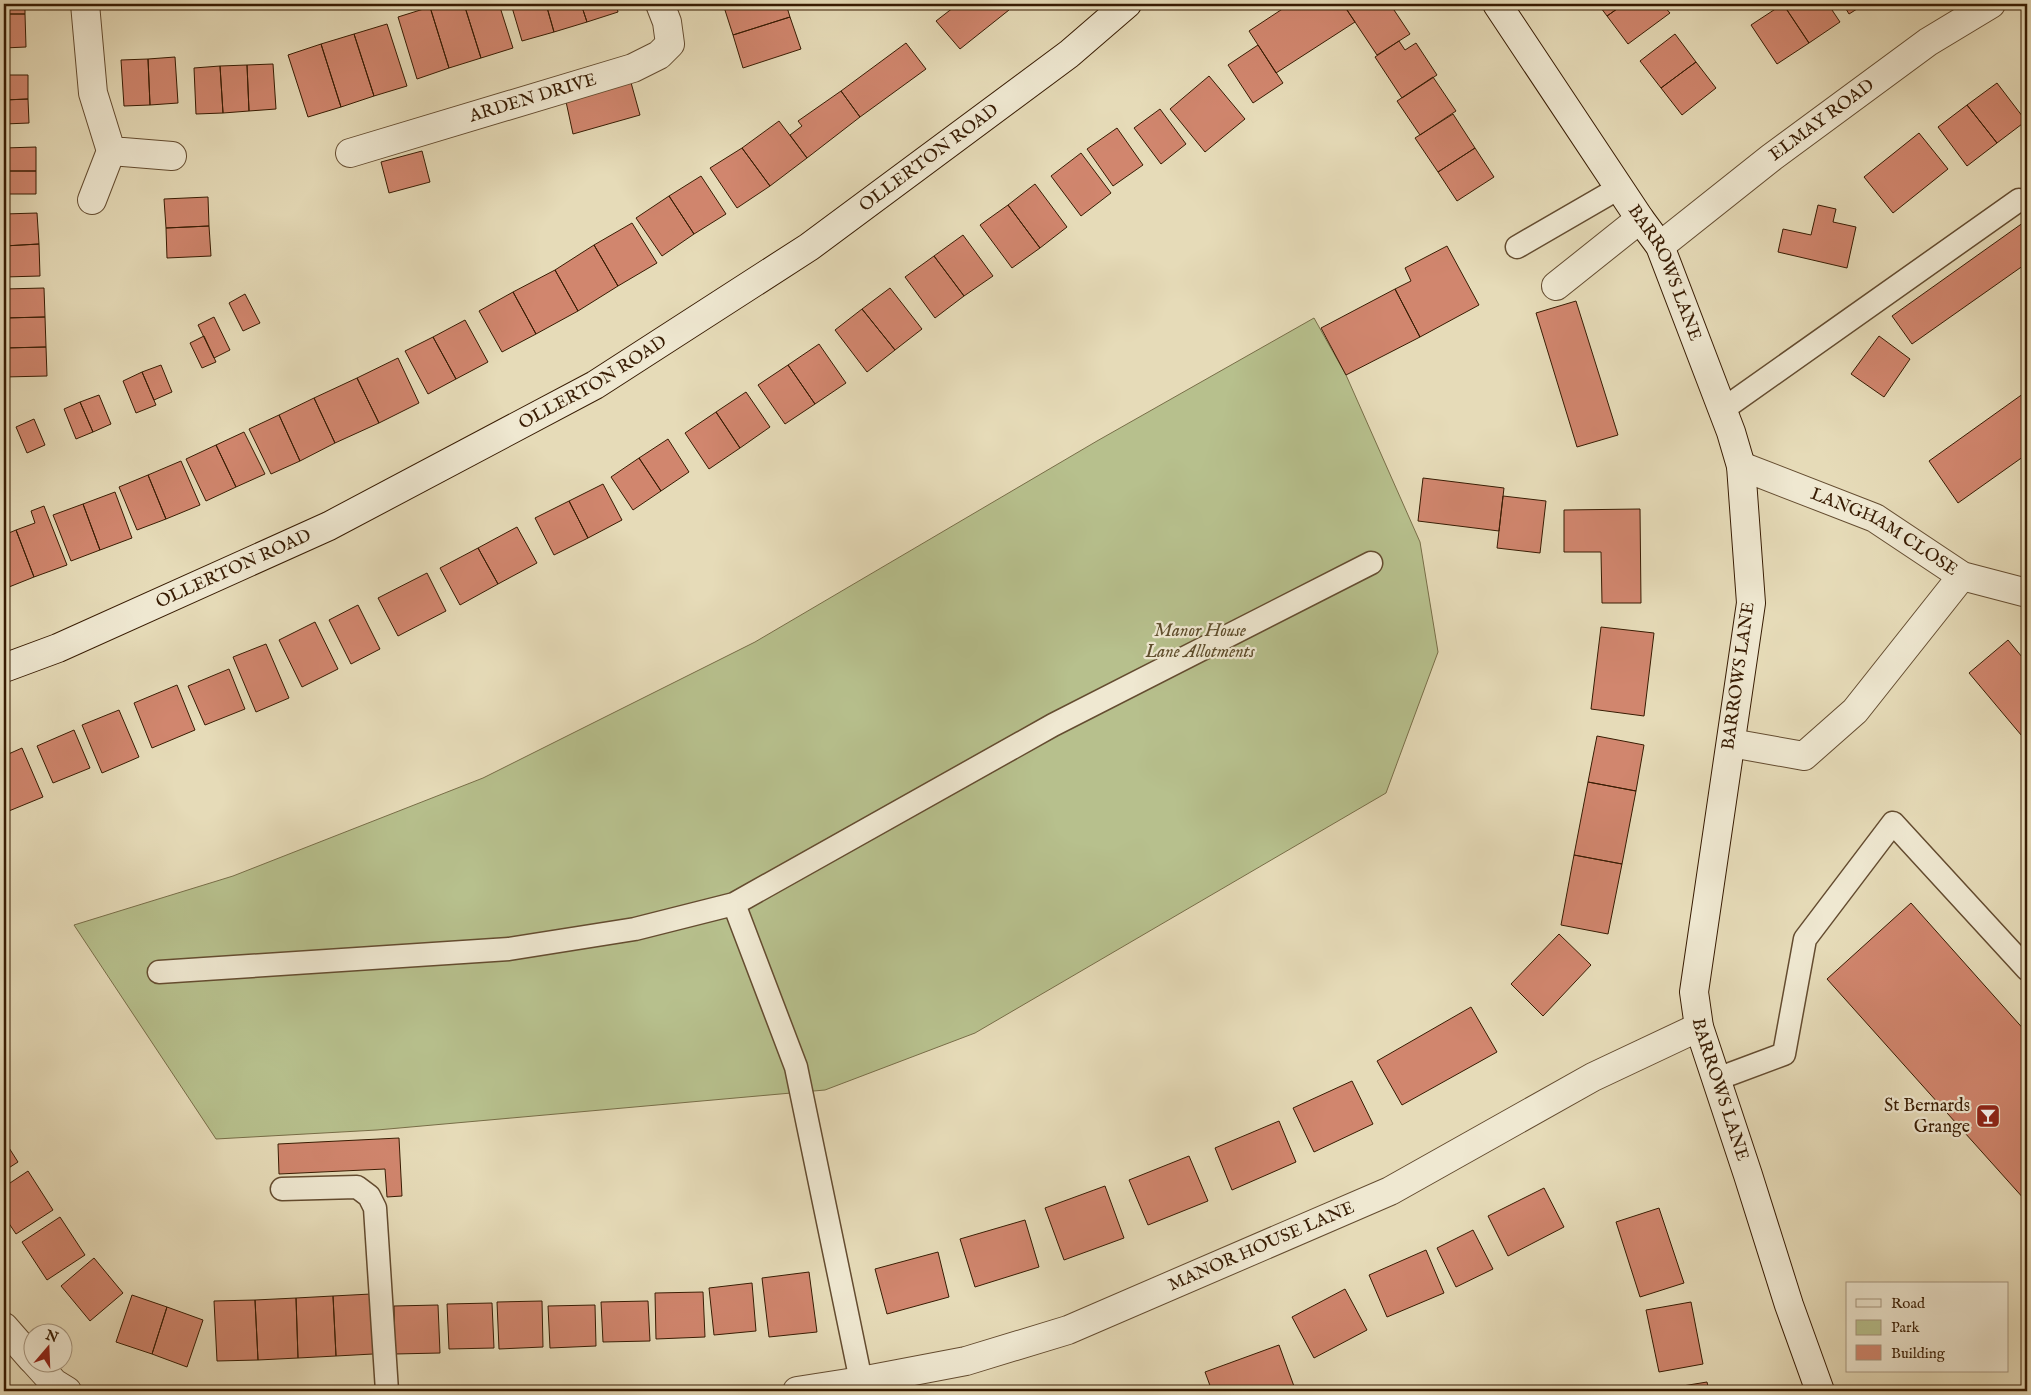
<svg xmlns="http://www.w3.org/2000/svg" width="2031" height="1395" viewBox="0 0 2031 1395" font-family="'IM FELL English',serif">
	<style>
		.green { fill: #b7c08d; stroke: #786e48 }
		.building { fill: #d1866e; stroke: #381c03 }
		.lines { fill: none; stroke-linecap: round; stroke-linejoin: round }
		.lane-casing { stroke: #644c30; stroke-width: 25 }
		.street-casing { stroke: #644c30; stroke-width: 30 }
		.secondary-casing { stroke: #381c03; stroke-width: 30 }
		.lane { stroke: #efe8d1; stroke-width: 22 }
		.street { stroke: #efe8d1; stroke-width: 28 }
		.secondary { stroke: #efe8d1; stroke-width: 28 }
		.labels { text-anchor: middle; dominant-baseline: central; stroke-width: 4.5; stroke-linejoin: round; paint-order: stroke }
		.street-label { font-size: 18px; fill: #381c03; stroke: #efe8d1 }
		.park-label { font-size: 18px; font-style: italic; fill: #5e4d2c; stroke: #efe8d1 }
		.poi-label { font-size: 18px; fill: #381c03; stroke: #efe8d1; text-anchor: end }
	</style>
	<rect width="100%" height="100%" fill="#e6dbb8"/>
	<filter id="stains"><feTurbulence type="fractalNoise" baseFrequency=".004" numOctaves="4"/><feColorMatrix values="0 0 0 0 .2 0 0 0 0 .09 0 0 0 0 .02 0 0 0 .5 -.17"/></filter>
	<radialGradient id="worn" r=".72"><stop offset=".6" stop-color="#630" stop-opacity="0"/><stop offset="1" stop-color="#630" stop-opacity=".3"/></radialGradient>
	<path class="green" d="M 1314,318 L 1346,375 L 1420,542 L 1438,652 L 1386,793 L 975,1033 L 825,1090 L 377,1130 L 216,1139 L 74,925 L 233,876 L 483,778 L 755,642 L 1097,441 Z"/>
	<path class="building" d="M 4,4 L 25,4 L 25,14 L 4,14 Z
		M 440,4 L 464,4 L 481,58 L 449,68 L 430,7 Z
		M 464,4 L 499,4 L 513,48 L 481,58 Z
		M 511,4 L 546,4 L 554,32 L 522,41 Z
		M 546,4 L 581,4 L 587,22 L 554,32 Z
		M 581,4 L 616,4 L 618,12 L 587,22 Z
		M 723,4 L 786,4 L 790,17 L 733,35 Z
		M 958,4 L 1004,4 L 1009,10 L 960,49 L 936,21 Z
		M 1290,4 L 1343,4 L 1355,22 L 1276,73 L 1249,31 Z
		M 1343,4 L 1390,4 L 1410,34 L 1377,55 Z
		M 1598,4 L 1624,4 L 1607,16 Z
		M 1624,4 L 1662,4 L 1670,13 L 1628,44 L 1607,16 Z
		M 1783,4 L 1828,4 L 1840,22 L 1809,43 Z
		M 1783,4 L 1809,43 L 1777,64 L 1751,25 Z
		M 1843,4 L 1865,4 L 1849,14 Z
		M 430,7 L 449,68 L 417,79 L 398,17 Z
		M 4,14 L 25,14 L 26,47 L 4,48 Z
		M 790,17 L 801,49 L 743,68 L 733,35 Z
		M 387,24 L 407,86 L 374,96 L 354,34 Z
		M 354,34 L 374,96 L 341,107 L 321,44 Z
		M 1675,34 L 1696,62 L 1661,88 L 1640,61 Z
		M 1399,41 L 1405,50 L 1416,43 L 1437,75 L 1402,98 L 1375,57 Z
		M 906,43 L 926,69 L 860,117 L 841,91 Z
		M 321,44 L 341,107 L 308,117 L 288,55 Z
		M 1258,45 L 1283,83 L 1253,103 L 1228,65 Z
		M 175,57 L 178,103 L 150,105 L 148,59 Z
		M 148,59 L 150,105 L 124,106 L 121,60 Z
		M 2027,59 L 2027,83 L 2023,82 Z
		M 1696,62 L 1716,88 L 1682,115 L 1661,88 Z
		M 273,64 L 276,109 L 249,111 L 247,65 Z
		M 247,65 L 249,111 L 223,113 L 220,66 Z
		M 220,66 L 223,113 L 196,114 L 194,68 Z
		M 4,75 L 28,75 L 28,99 L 4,100 Z
		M 1209,76 L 1245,119 L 1205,152 L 1170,109 Z
		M 1433,77 L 1456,111 L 1420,135 L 1397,101 Z
		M 630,79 L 640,115 L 573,134 L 565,97 Z
		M 1997,83 L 2026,121 L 1997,143 L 1967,105 Z
		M 841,91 L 860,117 L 807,158 L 790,135 L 802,126 L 798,121 Z
		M 28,99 L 29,123 L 4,124 L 4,100 Z
		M 1967,105 L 1997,143 L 1967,166 L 1938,127 Z
		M 1160,109 L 1186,144 L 1161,164 L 1134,128 Z
		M 1453,114 L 1475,148 L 1438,172 L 1415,138 Z
		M 779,121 L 807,158 L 770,186 L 742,148 Z
		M 1117,128 L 1143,165 L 1113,186 L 1087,149 Z
		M 1919,133 L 1948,169 L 1893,213 L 1864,177 Z
		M 36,147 L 36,171 L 4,171 L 4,148 Z
		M 742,148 L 770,186 L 737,208 L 710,168 Z
		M 1475,148 L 1494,177 L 1457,201 L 1438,172 Z
		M 422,151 L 430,182 L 389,193 L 381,162 Z
		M 1081,153 L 1111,193 L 1081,216 L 1051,176 Z
		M 4,171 L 36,171 L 36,194 L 4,194 Z
		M 701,176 L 726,214 L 694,234 L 669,196 Z
		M 1035,184 L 1067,227 L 1040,248 L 1008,205 Z
		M 669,196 L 694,234 L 662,256 L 636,218 Z
		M 208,197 L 209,226 L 166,228 L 164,199 Z
		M 1008,205 L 1040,248 L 1012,268 L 980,225 Z
		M 1818,205 L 1836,209 L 1833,222 L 1856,227 L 1847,268 L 1778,252 L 1783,229 L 1811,235 Z
		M 37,213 L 39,244 L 4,246 L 4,214 Z
		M 2027,220 L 2027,263 L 1912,344 L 1892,316 Z
		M 632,223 L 657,263 L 618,286 L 594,245 Z
		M 209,226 L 211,256 L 167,258 L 166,228 Z
		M 963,235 L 993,276 L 964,296 L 934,256 Z
		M 39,244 L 40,276 L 4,277 L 4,246 Z
		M 594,245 L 618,286 L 578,311 L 555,270 Z
		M 1447,246 L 1479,305 L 1420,337 L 1395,289 L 1411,281 L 1405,268 Z
		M 934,256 L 964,296 L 935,318 L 905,277 Z
		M 555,270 L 578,311 L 536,334 L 513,292 Z
		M 44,288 L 45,317 L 4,318 L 4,289 Z
		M 890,288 L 922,329 L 895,350 L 862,309 Z
		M 1395,289 L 1420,337 L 1346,375 L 1321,328 Z
		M 513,292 L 536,334 L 502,352 L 479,311 Z
		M 245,294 L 260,323 L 243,331 L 229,303 Z
		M 1576,301 L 1618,435 L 1577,447 L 1536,313 Z
		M 862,309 L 895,350 L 867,372 L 835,330 Z
		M 45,317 L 46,347 L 4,348 L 4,318 Z
		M 214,317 L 230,350 L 214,358 L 198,325 Z
		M 465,320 L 488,362 L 456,379 L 433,337 Z
		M 204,336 L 216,362 L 202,368 L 190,343 Z
		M 1879,336 L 1910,359 L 1884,397 L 1851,374 Z
		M 433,337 L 456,379 L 428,394 L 405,351 Z
		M 819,344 L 846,383 L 815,404 L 788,365 Z
		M 46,347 L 47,376 L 4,377 L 4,348 Z
		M 398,358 L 419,403 L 379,423 L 357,378 Z
		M 161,365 L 172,392 L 154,400 L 142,372 Z
		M 788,365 L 815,404 L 785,424 L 758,385 Z
		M 142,372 L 156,405 L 136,413 L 123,381 Z
		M 357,378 L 379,423 L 335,443 L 314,398 Z
		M 2027,391 L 2027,454 L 1958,503 L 1929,461 Z
		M 746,392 L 770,427 L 740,448 L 716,412 Z
		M 99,395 L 111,424 L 93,432 L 80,402 Z
		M 314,398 L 335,443 L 300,461 L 279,415 Z
		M 80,402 L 93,432 L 76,439 L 64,409 Z
		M 716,412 L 740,448 L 709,469 L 685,433 Z
		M 279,415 L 300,461 L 271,474 L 249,429 Z
		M 34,419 L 45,445 L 27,453 L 16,427 Z
		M 244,432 L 265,474 L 236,487 L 216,445 Z
		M 668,439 L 689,472 L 661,491 L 639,458 Z
		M 216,445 L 236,487 L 206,501 L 186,459 Z
		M 4,451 L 8,463 L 4,464 Z
		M 639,458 L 661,491 L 633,510 L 611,477 Z
		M 181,461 L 200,505 L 166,519 L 148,475 Z
		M 148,475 L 166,519 L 137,530 L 119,487 Z
		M 1423,478 L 1504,488 L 1499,531 L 1418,521 Z
		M 603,484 L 622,520 L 588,538 L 569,501 Z
		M 115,492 L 132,538 L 100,550 L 83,504 Z
		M 1503,496 L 1546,501 L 1540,553 L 1497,548 Z
		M 569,501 L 588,538 L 554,555 L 535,518 Z
		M 83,504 L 100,550 L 71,561 L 53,515 Z
		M 44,506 L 67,565 L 34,577 L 16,530 L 35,523 L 31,511 Z
		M 1640,509 L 1641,603 L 1602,603 L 1601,552 L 1564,552 L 1564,510 Z
		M 517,527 L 537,563 L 498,584 L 478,548 Z
		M 16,530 L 34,577 L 4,589 L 4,535 Z
		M 478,548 L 498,584 L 460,605 L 440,568 Z
		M 427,573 L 446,611 L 398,636 L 378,598 Z
		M 358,605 L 380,649 L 351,664 L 329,620 Z
		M 315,622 L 338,669 L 302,687 L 279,640 Z
		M 1601,627 L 1654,633 L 1644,716 L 1591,709 Z
		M 2008,640 L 2027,663 L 2027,742 L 1969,673 Z
		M 266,644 L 289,698 L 256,712 L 233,657 Z
		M 229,669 L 245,709 L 205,725 L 188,686 Z
		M 177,685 L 195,730 L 152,748 L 134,703 Z
		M 119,710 L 139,757 L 102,773 L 82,725 Z
		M 74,730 L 90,768 L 53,783 L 37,746 Z
		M 1597,736 L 1644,745 L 1636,791 L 1588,782 Z
		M 22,748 L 43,797 L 4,813 L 4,756 Z
		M 1588,782 L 1636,791 L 1622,864 L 1574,855 Z
		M 1574,855 L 1622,864 L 1608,934 L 1561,925 Z
		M 1911,903 L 2027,1033 L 2027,1198 L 2025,1200 L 1827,979 Z
		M 1559,934 L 1591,965 L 1543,1016 L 1511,984 Z
		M 1471,1007 L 1497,1052 L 1402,1105 L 1377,1061 Z
		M 1352,1081 L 1373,1124 L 1314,1152 L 1293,1108 Z
		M 1279,1121 L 1296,1162 L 1232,1190 L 1215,1148 Z
		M 399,1138 L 402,1196 L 387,1197 L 385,1169 L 279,1174 L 278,1144 Z
		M 4,1140 L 18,1162 L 4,1171 Z
		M 1189,1156 L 1208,1201 L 1148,1225 L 1129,1180 Z
		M 28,1171 L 53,1210 L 16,1234 L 4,1216 L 4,1187 Z
		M 1105,1186 L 1124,1238 L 1064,1260 L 1045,1208 Z
		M 1544,1188 L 1564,1227 L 1508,1256 L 1488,1216 Z
		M 1659,1208 L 1684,1283 L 1640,1297 L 1616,1222 Z
		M 60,1217 L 85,1255 L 47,1280 L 22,1242 Z
		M 1025,1220 L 1039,1267 L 975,1287 L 960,1239 Z
		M 1473,1230 L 1493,1269 L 1456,1287 L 1437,1248 Z
		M 1426,1250 L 1444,1293 L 1387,1317 L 1369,1275 Z
		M 938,1252 L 949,1297 L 887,1314 L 875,1269 Z
		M 94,1258 L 123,1293 L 90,1321 L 61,1286 Z
		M 809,1272 L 817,1332 L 769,1337 L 762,1278 Z
		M 752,1283 L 756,1331 L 714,1335 L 709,1288 Z
		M 1345,1289 L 1367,1330 L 1314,1358 L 1292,1317 Z
		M 703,1292 L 705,1337 L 656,1339 L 655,1293 Z
		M 371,1294 L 373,1354 L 336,1356 L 333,1296 Z
		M 132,1295 L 167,1307 L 152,1354 L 116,1342 Z
		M 333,1296 L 336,1356 L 298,1358 L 296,1298 Z
		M 296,1298 L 298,1358 L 258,1360 L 255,1300 Z
		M 255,1300 L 258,1360 L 217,1361 L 214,1301 Z
		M 542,1301 L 543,1347 L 499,1349 L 497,1302 Z
		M 648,1301 L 650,1341 L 603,1342 L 601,1302 Z
		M 1691,1302 L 1703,1364 L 1659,1372 L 1646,1310 Z
		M 492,1303 L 494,1348 L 449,1349 L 447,1304 Z
		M 438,1305 L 440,1353 L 395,1354 L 394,1306 Z
		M 595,1305 L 596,1346 L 550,1348 L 548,1306 Z
		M 167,1307 L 203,1320 L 187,1367 L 152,1354 Z
		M 1279,1345 L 1295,1389 L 1288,1391 L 1212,1391 L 1205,1372 Z
		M 1707,1382 L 1709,1391 L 1664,1391 L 1664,1389 Z"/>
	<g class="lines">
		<defs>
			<path id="lane" d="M 1517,247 L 1619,188
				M 1722,410 L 2019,200
				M 734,904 L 1053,725 L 1371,563
				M 159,972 L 509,949 L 635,929 L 734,904 L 796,1067 L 861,1381
				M 1717,1079 L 1784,1054 L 1805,939 L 1893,823 L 2027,969
				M 282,1189 L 357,1187 L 369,1196 L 375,1208 L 387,1391"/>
			<g id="street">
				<path d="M 85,4 L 93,93 L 111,151 L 172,156"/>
				<path id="s1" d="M 350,153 L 633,68 L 659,55 L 670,44 L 667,22 L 660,4"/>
				<path d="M 92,200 L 111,151"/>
				<path id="s2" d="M 1660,246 L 1772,157 L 1928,42 L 1991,4"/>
				<path d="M 1556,286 L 1640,219"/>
				<path id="s3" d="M 1741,466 L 1875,518 L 1962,576 L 2027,593"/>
				<path d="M 1731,743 L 1804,756 L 1855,711 L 1962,576"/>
				<path d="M 4,1327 L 32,1359"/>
				<path d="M 35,1362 L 54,1383 L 67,1391"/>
				<path id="s4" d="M 797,1391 L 861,1381 L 966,1361 L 1068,1330 L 1390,1191 L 1593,1077 L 1699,1027"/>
			</g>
			<g id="secondary">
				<path id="s5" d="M 1497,4 L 1640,219 L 1660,246 L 1731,432 L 1741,466 L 1751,603 L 1694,992 L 1699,1027 L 1748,1175 L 1789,1305 L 1820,1391"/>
				<path id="s6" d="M 4,668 L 58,648 L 329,526 L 595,385 L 809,247 L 1069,54 L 1127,4"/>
			</g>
		</defs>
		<use href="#lane" class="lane-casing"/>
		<use href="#street" class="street-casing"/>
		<use href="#secondary" class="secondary-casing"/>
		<use href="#lane" class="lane"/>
		<use href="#street" class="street"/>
		<use href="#secondary" class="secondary"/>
	</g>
	<defs>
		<symbol id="bar-square" viewBox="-11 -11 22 22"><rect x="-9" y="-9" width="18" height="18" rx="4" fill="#8f2418" stroke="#efe8d1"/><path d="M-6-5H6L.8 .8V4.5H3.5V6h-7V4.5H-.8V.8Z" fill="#fff"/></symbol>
	</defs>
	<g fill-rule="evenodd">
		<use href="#bar-square" x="1974" y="1102" width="28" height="28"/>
	</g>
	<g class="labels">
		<g class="street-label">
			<text stroke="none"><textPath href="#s1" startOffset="191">ARDEN DRIVE</textPath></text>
			<text stroke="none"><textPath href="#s2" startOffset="205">ELMAY ROAD</textPath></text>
			<text stroke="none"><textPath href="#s6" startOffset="1060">OLLERTON ROAD</textPath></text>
			<text stroke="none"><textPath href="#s5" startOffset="318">BARROWS LANE</textPath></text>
			<text stroke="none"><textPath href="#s6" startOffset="655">OLLERTON ROAD</textPath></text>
			<text stroke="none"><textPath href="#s3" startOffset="158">LANGHAM CLOSE</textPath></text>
			<text stroke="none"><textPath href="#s6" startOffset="250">OLLERTON ROAD</textPath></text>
			<text transform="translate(1739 676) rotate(-82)">BARROWS LANE</text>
			<text stroke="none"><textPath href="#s5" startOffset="1158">BARROWS LANE</textPath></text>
			<text stroke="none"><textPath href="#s4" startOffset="489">MANOR HOUSE LANE</textPath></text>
		</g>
		<g class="park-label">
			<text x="1200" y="631">Manor House<tspan x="1200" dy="21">Lane Allotments</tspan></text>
		</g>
		<g class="poi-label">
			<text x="1970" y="1106">St Bernards<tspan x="1970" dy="21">Grange</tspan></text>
		</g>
	</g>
	<rect width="2031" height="1395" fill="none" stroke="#e6dbb8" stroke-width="20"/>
	<rect x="5" y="5" width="2021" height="1385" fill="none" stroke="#381c03" stroke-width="2.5"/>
	<rect x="10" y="10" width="2011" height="1375" fill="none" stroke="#381c03"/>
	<rect x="1846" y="1282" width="162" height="90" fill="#efe8d1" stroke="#a6967f"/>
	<rect x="1856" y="1299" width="25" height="8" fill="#efe8d1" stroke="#a6967f"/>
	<text x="1891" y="1308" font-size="15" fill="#381c03">Road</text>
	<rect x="1856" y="1320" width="25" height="15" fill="#b7c08d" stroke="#a6967f"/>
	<text x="1891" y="1332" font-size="15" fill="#381c03">Park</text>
	<rect x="1856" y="1345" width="25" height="15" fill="#d1866e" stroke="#a6967f"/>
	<text x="1891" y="1358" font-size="15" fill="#381c03">Building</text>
	<g transform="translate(48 1348) rotate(19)"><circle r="24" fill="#efe8d1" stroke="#a6967f"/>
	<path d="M0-4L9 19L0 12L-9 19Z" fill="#8f2418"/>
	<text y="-8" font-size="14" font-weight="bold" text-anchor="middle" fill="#381c03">N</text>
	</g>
	<rect width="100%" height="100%" filter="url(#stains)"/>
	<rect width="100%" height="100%" fill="url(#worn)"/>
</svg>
